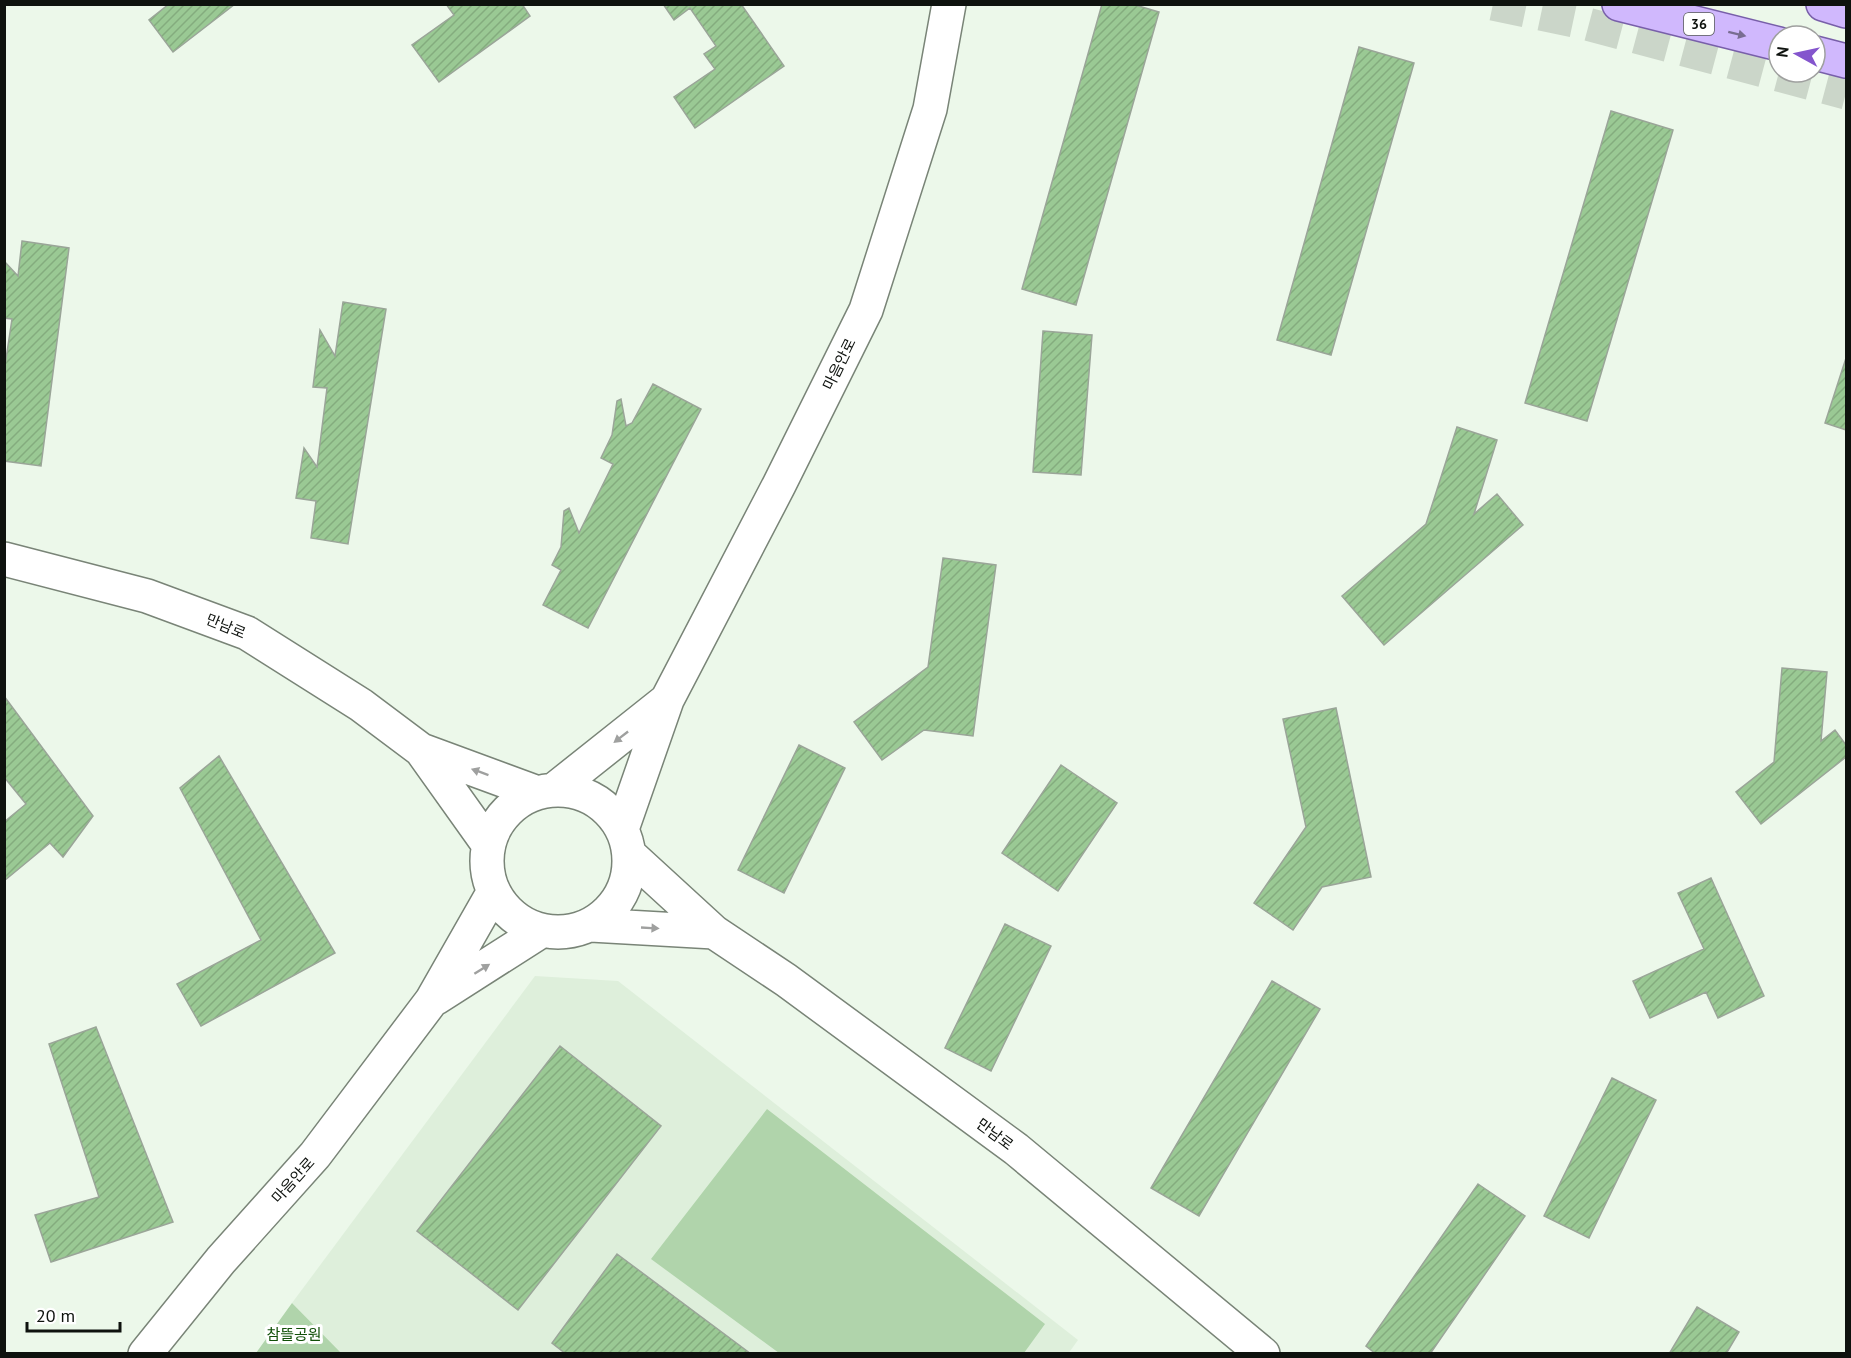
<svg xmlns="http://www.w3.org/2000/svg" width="1851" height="1358" viewBox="0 0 1851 1358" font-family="'PT Sans','Noto Sans KR',sans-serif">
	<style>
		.built { fill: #deefdb }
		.park { fill: #b0d4ab }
		.building { fill: url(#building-hatch); stroke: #9aa598; stroke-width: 1.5 }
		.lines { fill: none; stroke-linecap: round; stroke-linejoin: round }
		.highway-tunnel { stroke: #cbd6c9; stroke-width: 33; stroke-dasharray: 33 16; stroke-linecap: butt }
		.minor-casing { stroke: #798477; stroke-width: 36 }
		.major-casing { stroke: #785fa9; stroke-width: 36 }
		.minor { stroke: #fff; stroke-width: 33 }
		.major { stroke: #d0b8fd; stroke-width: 33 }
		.oneway { fill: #796d91 }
		.oneway2 { fill: #9fa09f }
		.labels { text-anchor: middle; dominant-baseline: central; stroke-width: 6; stroke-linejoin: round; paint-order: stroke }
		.shield { fill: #fff; stroke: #565956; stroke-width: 1.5 }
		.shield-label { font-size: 14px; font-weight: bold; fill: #0e120e }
		.street-label { font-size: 15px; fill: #0e120e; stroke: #fff }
		.park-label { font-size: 15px; fill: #115008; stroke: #fff }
	</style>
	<defs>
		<pattern id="building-hatch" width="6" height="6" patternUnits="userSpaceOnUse" patternTransform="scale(1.5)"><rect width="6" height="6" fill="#9ac994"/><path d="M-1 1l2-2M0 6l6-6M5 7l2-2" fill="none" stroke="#84ac7e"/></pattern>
	</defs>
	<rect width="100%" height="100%" fill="#ecf8ea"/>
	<path class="built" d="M 535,976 L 618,981 L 1078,1340 L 1068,1354 L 341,1354 L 292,1303 Z"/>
	<path class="park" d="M 767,1109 L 1045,1324 L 1024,1353 L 779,1353 L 651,1259 Z
		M 292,1303 L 341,1353 L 256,1353 Z"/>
	<path class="building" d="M 169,4 L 235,4 L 173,52 L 149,20 Z
		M 446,4 L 522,4 L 530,16 L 439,82 L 412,45 L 454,15 Z
		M 663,4 L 741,4 L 784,66 L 695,128 L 674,97 L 715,69 L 704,54 L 716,46 L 690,8 L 674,20 Z
		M 1102,4 L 1132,4 L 1159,12 L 1076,305 L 1022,289 Z
		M 1359,47 L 1414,63 L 1331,355 L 1277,340 Z
		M 1611,111 L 1673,130 L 1587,421 L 1525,403 Z
		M 22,241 L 69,248 L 41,466 L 4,461 L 4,372 L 12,319 L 4,318 L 4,274 L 6,263 L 18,276 Z
		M 343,302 L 386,309 L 348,544 L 311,538 L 316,501 L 296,498 L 304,448 L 317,467 L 327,388 L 313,387 L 320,330 L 335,356 Z
		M 1043,331 L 1092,335 L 1081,475 L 1033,472 Z
		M 1846,358 L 1846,430 L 1825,423 Z
		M 653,384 L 701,409 L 588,628 L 543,605 L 561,570 L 552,565 L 561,547 L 564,511 L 569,508 L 579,533 L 613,464 L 601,458 L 612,435 L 617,401 L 621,399 L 626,426 L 632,423 Z
		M 1457,427 L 1497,440 L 1474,514 L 1497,494 L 1523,525 L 1384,645 L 1342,596 L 1426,524 Z
		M 943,558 L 996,565 L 973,736 L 924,730 L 882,760 L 854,722 L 928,667 Z
		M 1782,668 L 1827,672 L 1821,741 L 1835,730 L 1846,745 L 1846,757 L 1761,824 L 1736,792 L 1774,762 Z
		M 4,696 L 93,816 L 63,857 L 50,843 L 4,881 L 4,822 L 26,804 L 4,777 Z
		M 1336,708 L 1371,877 L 1322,887 L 1293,930 L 1254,903 L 1306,827 L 1283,719 Z
		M 799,745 L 845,768 L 784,893 L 738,870 Z
		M 219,756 L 335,953 L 201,1026 L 177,984 L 261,940 L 180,788 Z
		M 1061,765 L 1117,803 L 1058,891 L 1002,853 Z
		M 1711,878 L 1764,996 L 1718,1018 L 1706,992 L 1650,1018 L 1633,981 L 1704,949 L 1678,893 Z
		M 1005,924 L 1051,946 L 991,1071 L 945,1048 Z
		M 1272,981 L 1320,1009 L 1199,1216 L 1151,1188 Z
		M 96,1027 L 173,1222 L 51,1262 L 35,1215 L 99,1197 L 49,1044 Z
		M 560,1046 L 661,1126 L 518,1310 L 417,1231 Z
		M 1612,1078 L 1656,1100 L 1589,1238 L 1544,1216 Z
		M 1478,1184 L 1525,1216 L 1430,1354 L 1376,1354 L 1366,1346 Z
		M 617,1254 L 751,1354 L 566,1354 L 552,1343 Z
		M 1697,1307 L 1739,1332 L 1726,1354 L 1669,1354 Z"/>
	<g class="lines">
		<path class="highway-tunnel" d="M 1493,4 L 1583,23 L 1846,93"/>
		<defs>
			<path id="minor" d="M 4,559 L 147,596 L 247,633 L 361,705 L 421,750 L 535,792
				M 421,750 L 488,844
				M 555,789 L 667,700
				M487 861a71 71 0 1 1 142 0a71 71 0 1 1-142 0Z
				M 622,829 L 667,700 L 779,485 L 866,310 L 930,109 L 949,4
				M 630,855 L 714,932 L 786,980 L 1016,1149 L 1263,1354
				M 591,925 L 714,932
				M 436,998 L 541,931
				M 145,1354 L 221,1260 L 315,1155 L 432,1000 L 493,893"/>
			<path id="major" d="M 1619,4 L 1779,44
				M 1823,4 L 1846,11
				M 1815,53 L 1846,61"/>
		</defs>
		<use href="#minor" class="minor-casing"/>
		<use href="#major" class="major-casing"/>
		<use href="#minor" class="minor"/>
		<use href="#major" class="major"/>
	</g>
	<defs><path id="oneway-solid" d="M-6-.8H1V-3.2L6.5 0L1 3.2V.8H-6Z" transform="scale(1.5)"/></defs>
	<use class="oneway" href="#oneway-solid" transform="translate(1737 34) rotate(14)"/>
	<g class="oneway2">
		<use href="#oneway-solid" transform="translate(621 737) rotate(142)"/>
		<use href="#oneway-solid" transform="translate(480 772) rotate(-160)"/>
		<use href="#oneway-solid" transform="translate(650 928) rotate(3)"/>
		<use href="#oneway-solid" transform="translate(482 969) rotate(-32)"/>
	</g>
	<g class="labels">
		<rect class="shield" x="1684" y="13" width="30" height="22" rx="4.5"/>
		<g class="shield-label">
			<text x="1699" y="24">36</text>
		</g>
		<g class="street-label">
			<text transform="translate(839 364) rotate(-64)">마음안로</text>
			<text transform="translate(226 626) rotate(22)">만남로</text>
			<text transform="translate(995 1134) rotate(37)">만남로</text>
			<text transform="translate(293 1180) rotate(-48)">마음안로</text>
		</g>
		<g class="park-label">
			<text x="294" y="1334">참뜰공원</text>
		</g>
	</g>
	<rect width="1851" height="1358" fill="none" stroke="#0e120e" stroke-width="12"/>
	<g transform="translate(1797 54) rotate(278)"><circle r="28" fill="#ffffff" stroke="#9fa09f" stroke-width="1.5"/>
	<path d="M0-4.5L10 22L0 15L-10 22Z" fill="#8455cd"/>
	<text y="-9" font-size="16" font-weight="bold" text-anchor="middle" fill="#0e120e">N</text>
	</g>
	<path d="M27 1322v9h93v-9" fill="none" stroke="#0e120e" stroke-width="3"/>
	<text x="36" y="1322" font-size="18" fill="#0e120e" stroke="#ffffff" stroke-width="4.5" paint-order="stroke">20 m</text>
</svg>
